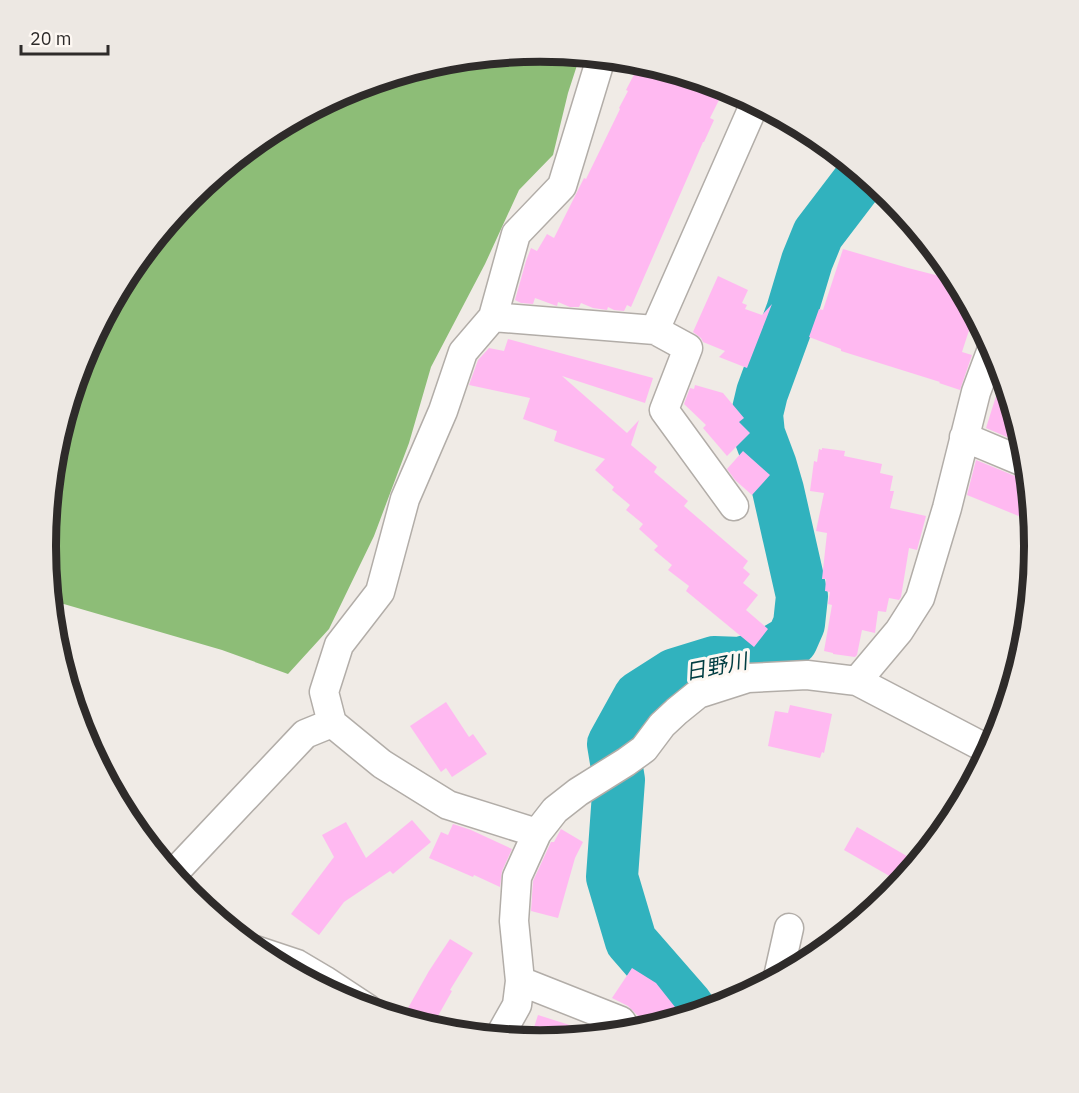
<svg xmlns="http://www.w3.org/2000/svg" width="1079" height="1093" viewBox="0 0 1079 1093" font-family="'IBM Plex Sans','Noto Sans JP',sans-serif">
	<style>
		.forest { fill: #8dbd77 }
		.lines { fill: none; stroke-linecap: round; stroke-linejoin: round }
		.river { stroke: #31b2be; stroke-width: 52 }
		.building { fill: #ffb9f1 }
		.street-casing { stroke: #b2ada8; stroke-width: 31 }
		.street { stroke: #fff; stroke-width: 28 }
		.labels { text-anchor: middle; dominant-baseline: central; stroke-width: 6; stroke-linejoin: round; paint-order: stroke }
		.water-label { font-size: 21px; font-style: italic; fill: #013d42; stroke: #fef8f3 }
		.rim { fill: none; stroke: #2e2b2a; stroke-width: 8 }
	</style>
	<rect width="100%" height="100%" fill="#f0ebe6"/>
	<path class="forest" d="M 540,52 L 580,56 L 568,93 L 553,155 L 519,190 L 485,264 L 431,367 L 409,443 L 374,536 L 329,629 L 288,674 L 222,650 L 50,600 L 45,546 L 55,450 L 83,357 L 129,271 L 190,197 L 265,135 L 351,90 L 443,61 Z"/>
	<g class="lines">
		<path class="river" d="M 693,1014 L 686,1004 L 631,941 L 612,877 L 619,780 L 613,744 L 639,697 L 675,674 L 714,662 L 741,663 L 768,654 L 792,640 L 799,624 L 802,596 L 778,490 L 771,466 L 759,434 L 757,414 L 762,393 L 792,311 L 807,261 L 818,234 L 863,175"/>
	</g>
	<path class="building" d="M 640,63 L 713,85 L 724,90 L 710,118 L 714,120 L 704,142 L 703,142 L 631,307 L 627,305 L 624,311 L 614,310 L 608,307 L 607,310 L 593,308 L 581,303 L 579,307 L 570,307 L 558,302 L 557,306 L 554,305 L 535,298 L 533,304 L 521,303 L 515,300 L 526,261 L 531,248 L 537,251 L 547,234 L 554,238 L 584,178 L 586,179 L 620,109 L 619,108 L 628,91 L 626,90 Z
		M 843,249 L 908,268 L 955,280 L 974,315 L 962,352 L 972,355 L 960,390 L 939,383 L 940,382 L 841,351 L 841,349 L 809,337 L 819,309 L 823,310 Z
		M 718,276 L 748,290 L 742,303 L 747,305 L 745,309 L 762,315 L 772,304 L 747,368 L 719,357 L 725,351 L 703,342 L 701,338 L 693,332 Z
		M 508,339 L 653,378 L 645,403 L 562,376 L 627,433 L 639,420 L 631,445 L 657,467 L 654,472 L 688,501 L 684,506 L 748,561 L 743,568 L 750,574 L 743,583 L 758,595 L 746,610 L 768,629 L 754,647 L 686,591 L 689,586 L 668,570 L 672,565 L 654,550 L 658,546 L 639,529 L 643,524 L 626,510 L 630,505 L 612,490 L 614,487 L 595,470 L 605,459 L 554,441 L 557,431 L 523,419 L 530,398 L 469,385 L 478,360 L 489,348 L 504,351 Z
		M 1002,377 L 1018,430 L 1023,444 L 986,428 Z
		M 695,385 L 723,393 L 744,418 L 739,422 L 750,433 L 727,456 L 703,428 L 706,425 L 684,404 L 690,388 L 694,389 Z
		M 822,448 L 845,451 L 844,456 L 882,464 L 880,473 L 893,476 L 890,491 L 894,491 L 890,508 L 926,516 L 917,550 L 909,548 L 901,597 L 899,600 L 889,598 L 886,612 L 878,611 L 875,633 L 862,630 L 857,655 L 855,657 L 833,654 L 833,653 L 824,651 L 832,605 L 828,604 L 830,592 L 825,591 L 826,579 L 822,579 L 827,533 L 816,531 L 824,493 L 810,491 L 814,461 L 817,462 L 819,449 L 822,450 Z
		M 743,451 L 770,475 L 752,495 L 735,480 L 727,469 Z
		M 976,460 L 1020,478 L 1027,479 L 1031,521 L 967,495 Z
		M 446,702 L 469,737 L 473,734 L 487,754 L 452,777 L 446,768 L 441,772 L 410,726 Z
		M 790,705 L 832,714 L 824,753 L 822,752 L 820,758 L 768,746 L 775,711 L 788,713 Z
		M 412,820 L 431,842 L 393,874 L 390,871 L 344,902 L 319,935 L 291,914 L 334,857 L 322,835 L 346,822 L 366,858 Z
		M 453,824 L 471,830 L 512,849 L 502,871 L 500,887 L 474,875 L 473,877 L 429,858 L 441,832 L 448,835 Z
		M 857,827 L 917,862 L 900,882 L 844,850 Z
		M 561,829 L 583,842 L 575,858 L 558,918 L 531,911 L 533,881 L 551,842 L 554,842 Z
		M 450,939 L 473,953 L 450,990 L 452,991 L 434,1023 L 408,1008 L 429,971 Z
		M 632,968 L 656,983 L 675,1007 L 652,1025 L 637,1015 L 628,1006 L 612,998 Z
		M 538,1015 L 601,1035 L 539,1041 L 530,1040 Z"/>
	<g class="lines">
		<defs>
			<path id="street" d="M 493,317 L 655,330 L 688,348 L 664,410 L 734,506
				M 655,330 L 755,103
				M 964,437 L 1026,463
				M 857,681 L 989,750
				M 537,833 L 448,805 L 382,764 L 332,723 L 324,692 L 339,645 L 380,592 L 405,499 L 443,411 L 463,352 L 493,317 L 516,234 L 562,186 L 601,58
				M 172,875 L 305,734 L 332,723
				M 255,950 L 297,964 L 324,980 L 368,1009
				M 778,977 L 789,928
				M 520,981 L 621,1021 L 628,1032
				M 499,1037 L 517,1005 L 520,981 L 514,921 L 517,877 L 537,833 L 555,810 L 578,792 L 626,762 L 644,749 L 662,725 L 677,711 L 698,694 L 748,678 L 807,675 L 857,681 L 899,631 L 920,598 L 947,508 L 976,392 L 992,349"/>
		</defs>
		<use href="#street" class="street-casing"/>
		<use href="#street" class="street"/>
	</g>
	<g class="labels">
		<g class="water-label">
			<text transform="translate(716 666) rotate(-11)">日野川</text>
		</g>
	</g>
	<path d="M0 0H1079V1093H0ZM56 546a484 484 0 1 1 968 0a484 484 0 1 1-968 0Z" fill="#ede8e3" fill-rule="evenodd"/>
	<path class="rim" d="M56 546a484 484 0 1 1 968 0a484 484 0 1 1-968 0Z"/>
	<path d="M21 45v9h87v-9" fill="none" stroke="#2e2b2a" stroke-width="3"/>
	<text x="30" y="45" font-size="18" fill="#2e2b2a" stroke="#fef8f3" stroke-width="4.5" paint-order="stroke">20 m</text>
</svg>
